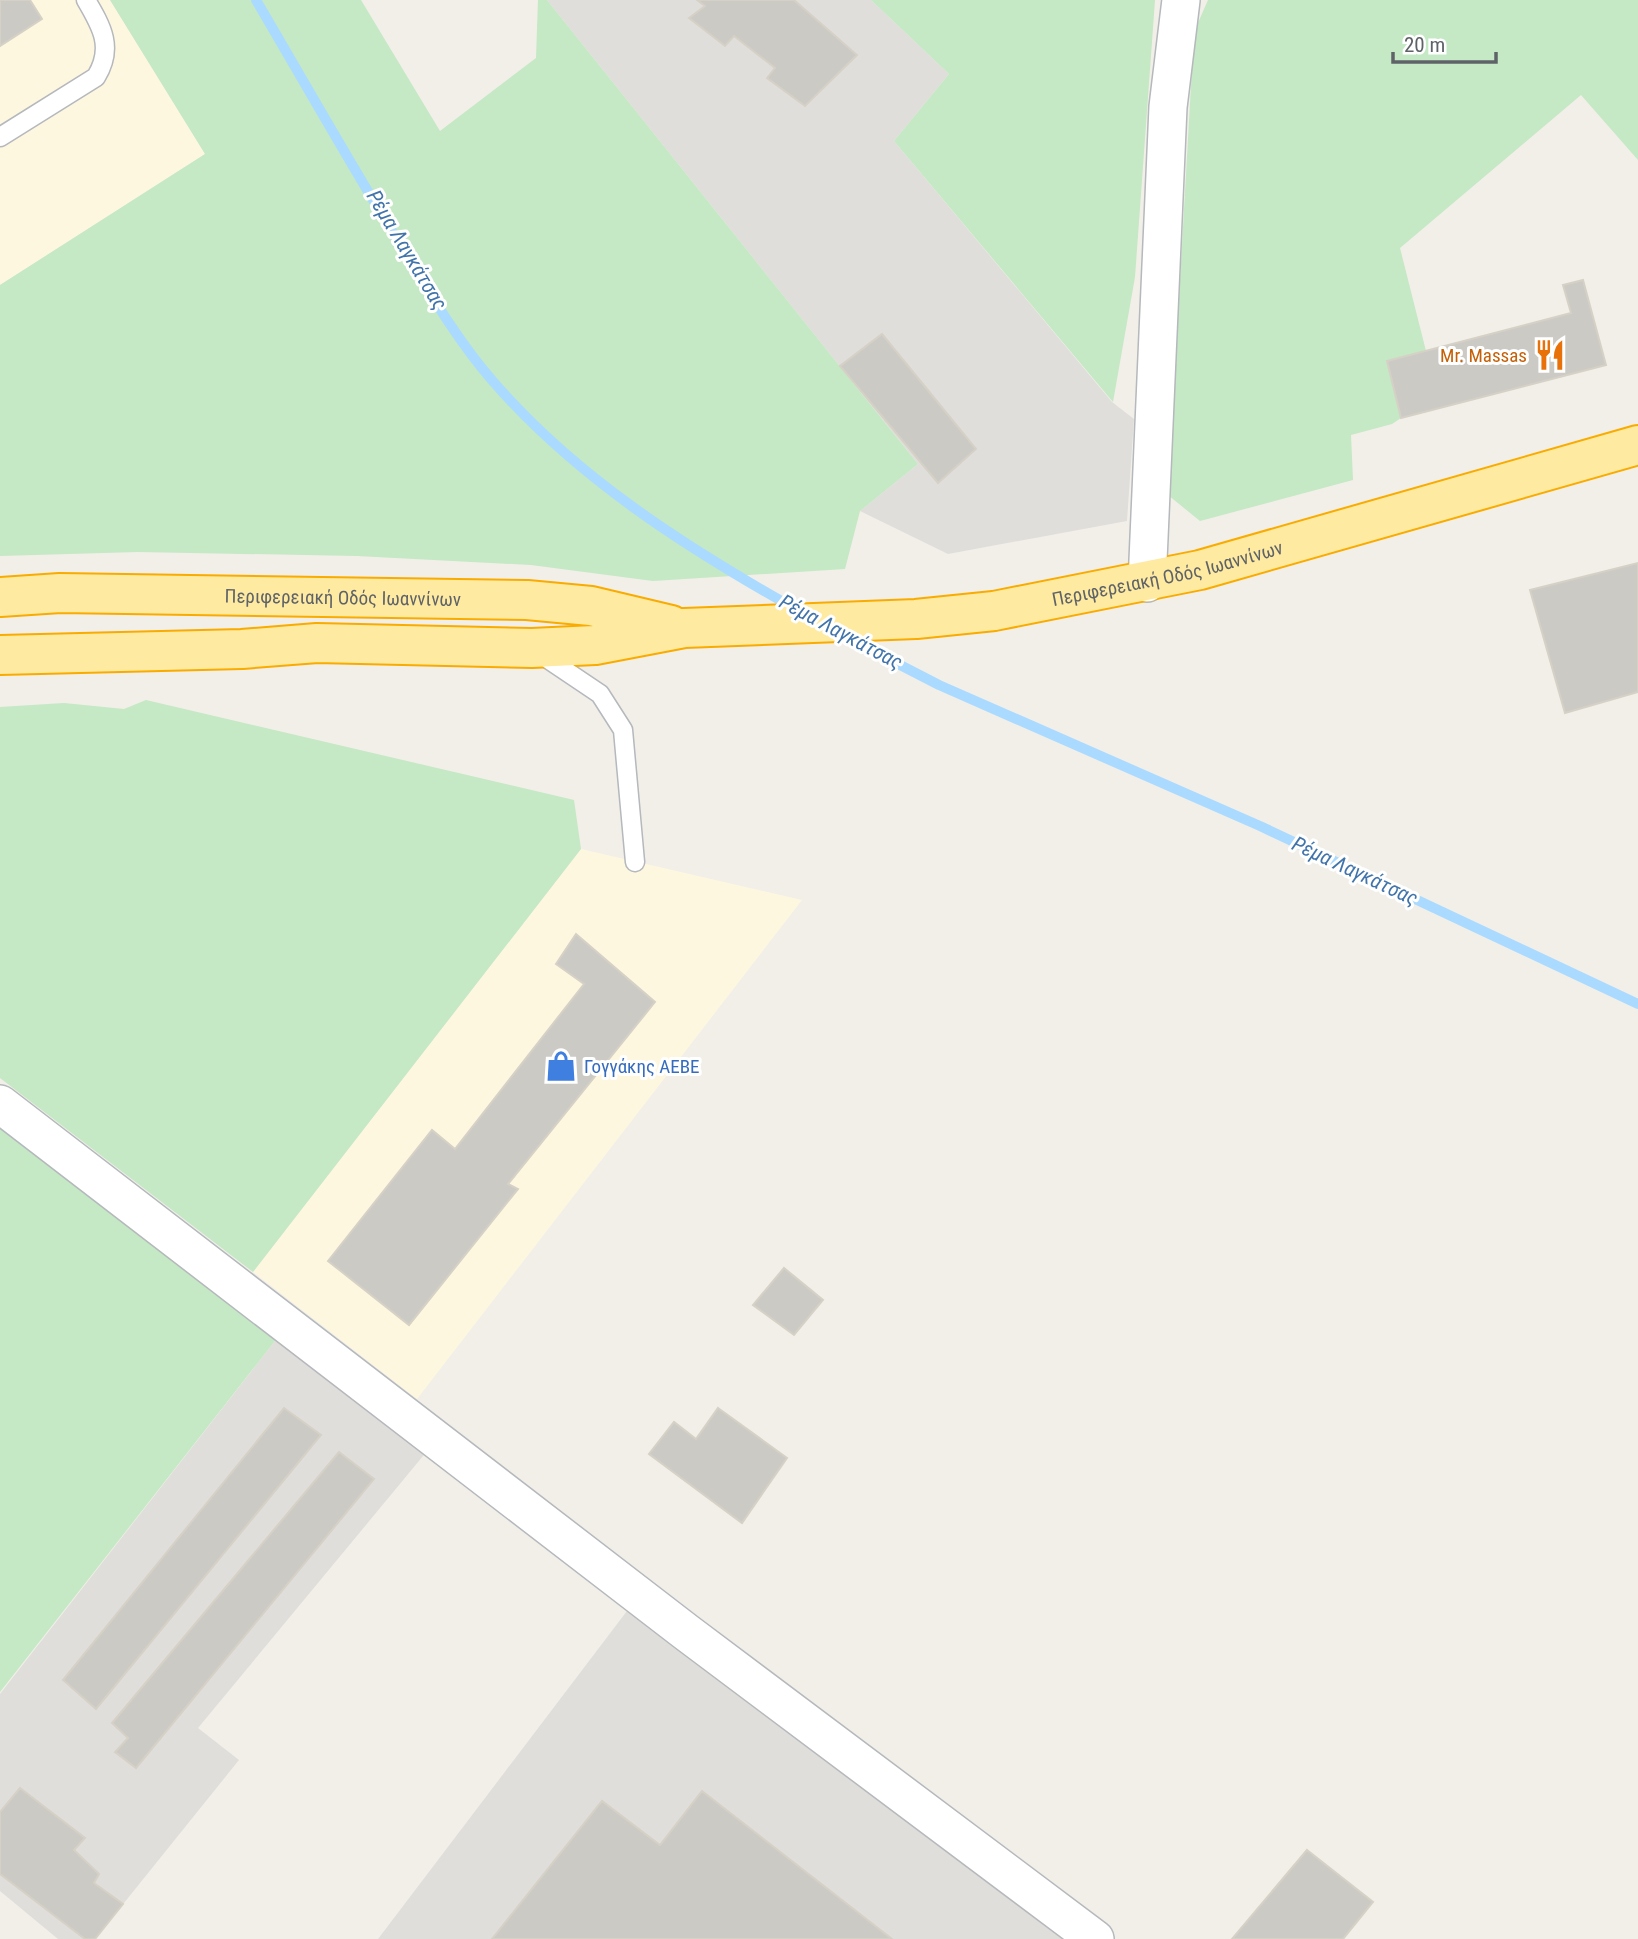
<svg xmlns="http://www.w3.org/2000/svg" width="1638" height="1939" viewBox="0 0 1638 1939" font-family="'Roboto Condensed',sans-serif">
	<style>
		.commercial { fill: #fef7e0 }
		.industrial { fill: #e0deda }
		.green { fill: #c5e8c5 }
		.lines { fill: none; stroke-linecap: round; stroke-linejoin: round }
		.stream { stroke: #aadaff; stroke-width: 10 }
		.building { fill: #cccac5; stroke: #d6d1c6; stroke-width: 2 }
		.service-casing { stroke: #b5b8bc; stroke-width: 21 }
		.minor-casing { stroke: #b5b8bc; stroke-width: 40 }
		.trunk-casing { stroke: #f9ab00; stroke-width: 42 }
		.service { stroke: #fff; stroke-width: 18 }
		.minor { stroke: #fff; stroke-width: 37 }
		.trunk { stroke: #feeaa1; stroke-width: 38 }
		.labels { text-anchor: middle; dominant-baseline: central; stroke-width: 6; stroke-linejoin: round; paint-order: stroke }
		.food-label { font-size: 19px; fill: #c56008; stroke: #fff; text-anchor: end }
		.street-label { font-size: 19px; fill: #5f6368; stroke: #fff }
		.shop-label { font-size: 19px; fill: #366cbe; stroke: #fff; text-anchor: start }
		.water-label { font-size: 21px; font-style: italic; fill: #4174aa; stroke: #fff }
	</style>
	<rect width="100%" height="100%" fill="#f1efe8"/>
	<path class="commercial" d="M 0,0 L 110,0 L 205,154 L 0,285 Z
		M 581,849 L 802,900 L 417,1399 L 253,1272 Z"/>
	<path class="industrial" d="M 547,0 L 871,0 L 949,74 L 894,141 L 1112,402 L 1134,419 L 1127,521 L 948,554 L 860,511 L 918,464 Z
		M 278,1337 L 428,1450 L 198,1728 L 239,1760 L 95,1939 L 58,1939 L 0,1891 L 0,1694 Z
		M 630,1607 L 1062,1939 L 378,1939 Z"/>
	<path class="green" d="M 110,0 L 361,0 L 440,131 L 536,58 L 538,0 L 547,0 L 918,464 L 860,511 L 845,569 L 653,581 L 531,565 L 357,556 L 138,552 L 0,556 L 0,285 L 205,154 Z
		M 871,0 L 1155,0 L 1135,277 L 1113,402 L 894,141 L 949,74 Z
		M 1208,0 L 1638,0 L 1638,160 L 1581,95 L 1400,248 L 1426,351 L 1387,361 L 1401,418 L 1392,424 L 1351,435 L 1353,480 L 1200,521 L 1168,495 L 1194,32 Z
		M 146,700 L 574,800 L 581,849 L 253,1272 L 0,1078 L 0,707 L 64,703 L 124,709 Z
		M 0,1126 L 278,1337 L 0,1692 Z"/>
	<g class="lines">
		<path class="stream" d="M 256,0 C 306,85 355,172 407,256 C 433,298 459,342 491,379 C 575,477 687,548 799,611
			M 840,634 L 939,685 L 1260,826 L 1638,1004"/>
	</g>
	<path class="building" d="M 0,0 L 30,0 L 42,19 L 0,46 Z
		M 697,0 L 794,0 L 857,55 L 805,106 L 767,78 L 775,68 L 734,36 L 725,46 L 689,18 L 705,6 Z
		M 1583,280 L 1606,365 L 1401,418 L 1387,361 L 1571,313 L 1563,285 Z
		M 882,334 L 976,449 L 938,483 L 840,366 Z
		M 1638,563 L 1638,692 L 1565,713 L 1530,590 Z
		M 576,934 L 655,1002 L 508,1184 L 518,1189 L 409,1325 L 328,1261 L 432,1130 L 455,1149 L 584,984 L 556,964 Z
		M 784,1268 L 823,1300 L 794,1335 L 753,1305 Z
		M 284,1408 L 321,1435 L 96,1709 L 63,1680 Z
		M 718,1408 L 787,1458 L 742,1523 L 649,1454 L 674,1422 L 696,1439 Z
		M 339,1452 L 374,1479 L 136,1768 L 115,1752 L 128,1738 L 112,1723 Z
		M 20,1788 L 85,1838 L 74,1850 L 99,1874 L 94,1883 L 123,1904 L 95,1939 L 85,1939 L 0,1874 L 0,1812 Z
		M 702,1791 L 892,1939 L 492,1939 L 602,1801 L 660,1845 Z
		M 1307,1850 L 1373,1902 L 1343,1939 L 1232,1939 Z"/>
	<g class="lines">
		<defs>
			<path id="service" d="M 0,137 L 96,77 C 114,48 102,27 86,0
				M 539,653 L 600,694 L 623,730 L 635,862"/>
			<path id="minor" d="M 1147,583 L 1168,107 L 1181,0
				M 0,1104 L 686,1632 L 1095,1939"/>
			<g id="trunk">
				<path id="s1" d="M 0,597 L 60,593 L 527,600 L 591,606 L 671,625"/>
				<path id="s2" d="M 0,655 L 242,649 L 317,643 L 532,648 L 595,645 L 684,628 L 916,619 L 994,611 L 1200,570 L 1638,445"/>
			</g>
		</defs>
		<use href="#service" class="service-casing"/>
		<use href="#minor" class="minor-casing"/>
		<use href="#trunk" class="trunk-casing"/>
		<use href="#service" class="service"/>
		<use href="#minor" class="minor"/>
		<use href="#trunk" class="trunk"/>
	</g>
	<defs>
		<symbol id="restaurant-bare" viewBox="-9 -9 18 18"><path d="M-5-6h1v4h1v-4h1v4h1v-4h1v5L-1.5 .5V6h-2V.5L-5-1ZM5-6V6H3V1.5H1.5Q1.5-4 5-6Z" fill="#e8710a" stroke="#fff" stroke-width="2.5" paint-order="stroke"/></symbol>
		<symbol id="shop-bare" viewBox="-9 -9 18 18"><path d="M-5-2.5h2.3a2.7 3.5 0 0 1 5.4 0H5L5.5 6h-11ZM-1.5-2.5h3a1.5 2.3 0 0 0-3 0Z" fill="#3f7fe0" stroke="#fff" stroke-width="2.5" paint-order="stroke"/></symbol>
	</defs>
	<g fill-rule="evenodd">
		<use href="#restaurant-bare" x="1528" y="333" width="44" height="44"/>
		<use href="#shop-bare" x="539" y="1044" width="44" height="44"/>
	</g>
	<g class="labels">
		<g class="food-label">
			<text x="1527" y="355">Mr. Massas</text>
		</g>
		<g class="street-label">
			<text stroke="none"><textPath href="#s2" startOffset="1174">Περιφερειακή Οδός Ιωαννίνων</textPath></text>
			<text stroke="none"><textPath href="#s1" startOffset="343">Περιφερειακή Οδός Ιωαννίνων</textPath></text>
		</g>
		<g class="shop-label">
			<text x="584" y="1066">Γογγάκης ΑΕΒΕ</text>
		</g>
		<g class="water-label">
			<text transform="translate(407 250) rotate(59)">Ρέμα Λαγκάτσας</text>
			<text transform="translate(841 632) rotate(28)">Ρέμα Λαγκάτσας</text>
			<text transform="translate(1355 871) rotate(25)">Ρέμα Λαγκάτσας</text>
		</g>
	</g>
	<path d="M1393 52v10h103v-10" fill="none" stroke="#5f6368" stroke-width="3.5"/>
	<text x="1404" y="52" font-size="21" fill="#5f6368" stroke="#ffffff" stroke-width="5" paint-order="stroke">20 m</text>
</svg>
